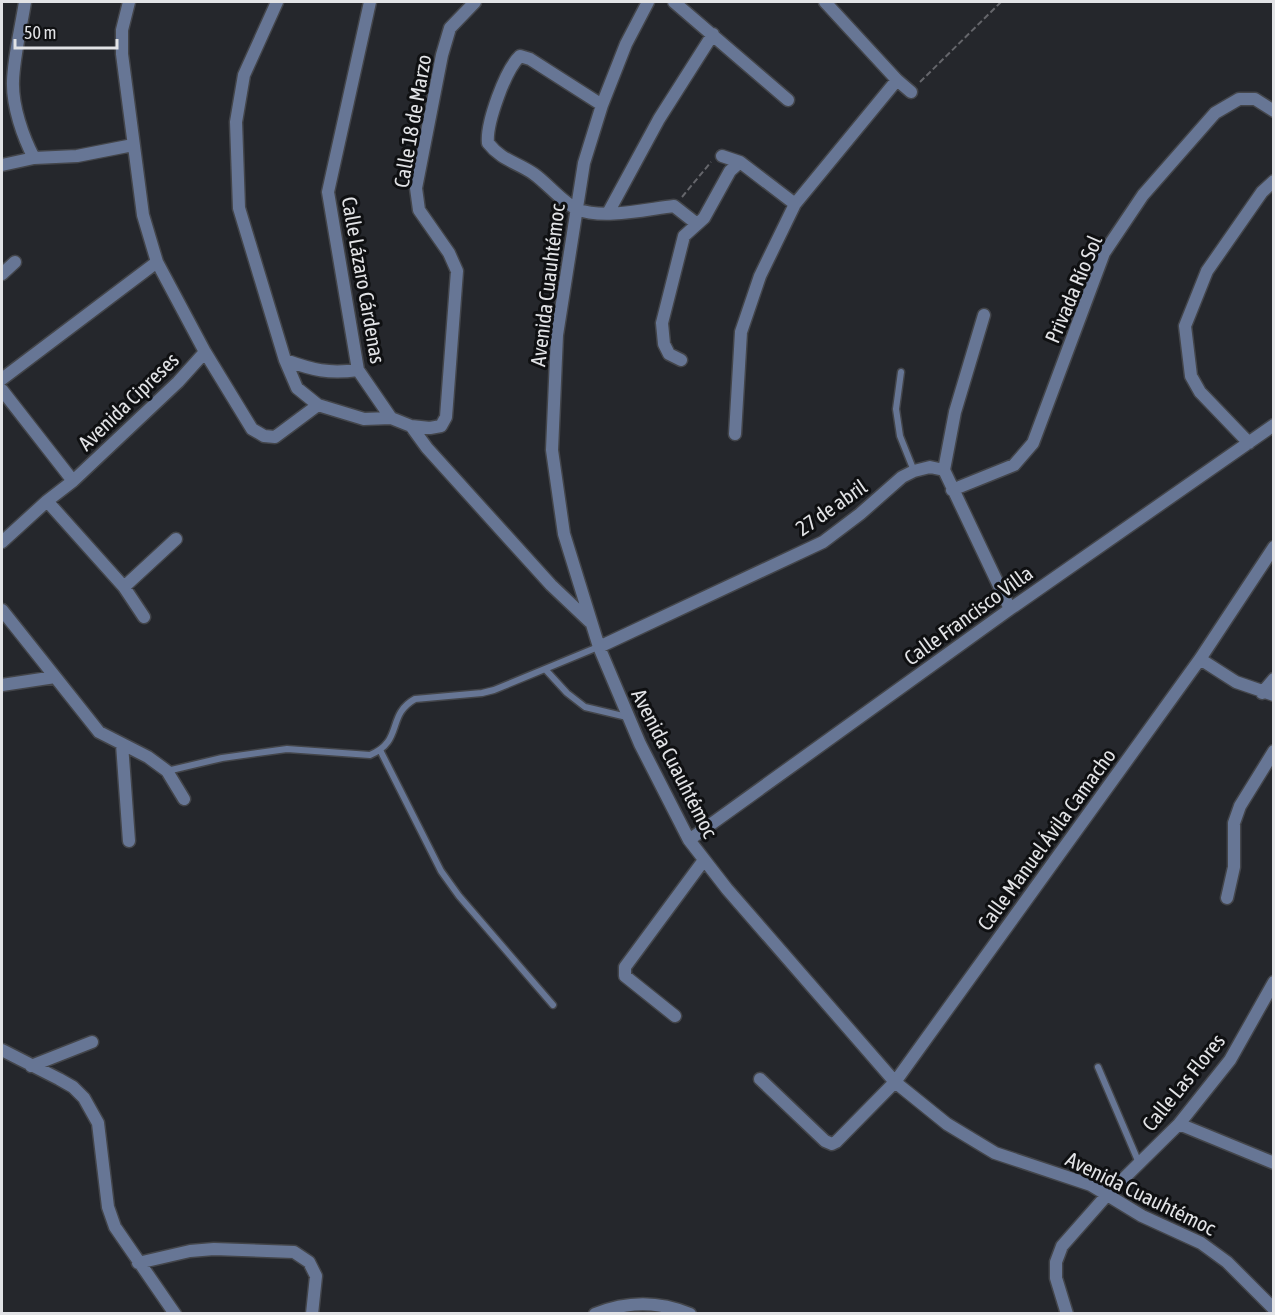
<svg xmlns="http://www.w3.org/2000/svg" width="1275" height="1315" viewBox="0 0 1275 1315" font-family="'Asap Condensed',sans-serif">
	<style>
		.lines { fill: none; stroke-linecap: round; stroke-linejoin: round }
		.service-casing { stroke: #43454a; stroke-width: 9 }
		.minor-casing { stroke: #43454a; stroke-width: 15 }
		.path { stroke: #65666b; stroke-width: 2; stroke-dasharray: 6 3; stroke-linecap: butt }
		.service { stroke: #677695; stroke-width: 6 }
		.minor { stroke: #677695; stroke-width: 12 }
		.labels { text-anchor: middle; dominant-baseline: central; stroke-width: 6; stroke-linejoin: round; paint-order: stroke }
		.street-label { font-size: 21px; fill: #e2e3e6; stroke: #0f1012 }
	</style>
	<rect width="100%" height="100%" fill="#25272c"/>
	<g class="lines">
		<defs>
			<path id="service" d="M 901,372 L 896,409 L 900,436 L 914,471
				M 545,669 L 567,693 L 585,707 L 627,717
				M 380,750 L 441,871 L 459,896 L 553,1005
				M 167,771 L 222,758 L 287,749 L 370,755 C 404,741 386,715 415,699 L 482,693 L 494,690 L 598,647
				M 1098,1067 L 1139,1163"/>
			<path id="minor" d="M 25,2 C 21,28 14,55 13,81 C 12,106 23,137 34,158
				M 277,2 L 244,75 L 236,122 L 239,208 L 285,360 L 297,388 L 318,405 L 364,419 L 391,418 L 411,426 L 430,428 L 441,426 L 446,417 L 457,271 L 449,253 L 419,210 L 416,188 L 442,55 L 450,28 L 475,2
				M 370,2 L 328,192 L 358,370 L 391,418
				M 648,2 L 626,44 L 602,105 L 584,163 L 557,335 L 552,450 L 564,534 L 599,647 L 640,744 L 689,840 L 727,889 L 895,1082 L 947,1124 L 995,1153 L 1091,1185 L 1142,1216 L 1201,1243 L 1227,1262 L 1274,1309
				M 674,2 L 788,100
				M 825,2 L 897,80 L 911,92
				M 602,105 L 530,59 L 520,56 C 505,70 486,124 488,143 C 502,161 517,162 534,174 C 548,184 563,203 577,209 C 603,220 647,209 674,206 L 697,224
				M 722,156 L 740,162 L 795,204
				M 2,165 L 34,158 L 77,156 L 133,145
				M 608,213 L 659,119 L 713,34
				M 2,274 L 15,262
				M 205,352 L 252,429 L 264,436 L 275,437 L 318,405
				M 285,360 C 313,370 328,374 358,370
				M 681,360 L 669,354 L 664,344 L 662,323 L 684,236 L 704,218 L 730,171 L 740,162
				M 2,379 L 157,262
				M 2,390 L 73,481
				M 411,426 L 427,448 L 551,585 L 590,622
				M 735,434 L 741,332 L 760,276 L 795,204 L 897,80
				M 1249,443 L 1200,392 L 1191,376 L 1185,326 L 1207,271 L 1262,192 L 1274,181
				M 944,470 L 955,412 L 984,315
				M 944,470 L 1010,609
				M 952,490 L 1014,465 L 1033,443 L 1104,253 L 1143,195 L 1215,113 L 1239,99 L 1255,99 L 1274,111
				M 47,501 L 124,587 L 144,617
				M 2,542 L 47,501 L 73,481 L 178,382 L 205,352 L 157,262 L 143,215 L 122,54 L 122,30 L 129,2
				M 124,587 L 176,539
				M 2,610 L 99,732 L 148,757 L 167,771 L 184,799
				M 599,647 L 823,542 L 860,514 L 902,477 L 914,471 L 930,467 L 944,470
				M 1200,659 L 1236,682 L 1274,695
				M 2,685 L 55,677
				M 1262,693 L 1274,679
				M 122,744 L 129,841
				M 689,840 L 1010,609 L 1274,425
				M 1227,898 L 1234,867 L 1234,823 L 1240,806 L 1274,751
				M 675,1016 L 625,976 L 625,967 L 704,860
				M 2,1050 L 59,1079 L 73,1087 L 84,1098 L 98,1123 L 108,1207 L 115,1227 L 175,1314
				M 31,1066 L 92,1042
				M 760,1079 L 825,1141 L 832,1144 L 836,1142 L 895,1082 L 1200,659 L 1274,547
				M 1179,1124 L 1274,1163
				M 138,1263 L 190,1251 L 214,1249 L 294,1252 L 309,1262 L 316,1276 L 312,1314
				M 595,1314 C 627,1301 659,1301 690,1314
				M 1067,1314 L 1056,1278 L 1056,1262 L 1062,1246 L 1107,1195 L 1179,1124 L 1230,1060 L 1274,982"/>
		</defs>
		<use href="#service" class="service-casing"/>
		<use href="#minor" class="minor-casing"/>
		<path class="path" d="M 920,82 L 1001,2
			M 682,197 L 711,162"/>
		<use href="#service" class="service"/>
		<use href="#minor" class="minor"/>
	</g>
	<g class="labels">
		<g class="street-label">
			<text transform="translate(412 121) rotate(-80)">Calle 18 de Marzo</text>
			<text transform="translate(364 280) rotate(80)">Calle Lázaro Cárdenas</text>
			<text transform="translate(547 285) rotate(-83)">Avenida Cuauhtémoc</text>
			<text transform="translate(1073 289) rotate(-67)">Privada Río Sol</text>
			<text transform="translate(128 401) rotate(-44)">Avenida Cipreses</text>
			<text transform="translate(831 507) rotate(-35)">27 de abril</text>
			<text transform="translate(968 615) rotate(-36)">Calle Francisco Villa</text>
			<text transform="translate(675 763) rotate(63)">Avenida Cuauhtémoc</text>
			<text transform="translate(1046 839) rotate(-54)">Calle Manuel Ávila Camacho</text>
			<text transform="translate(1183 1082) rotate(-51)">Calle Las Flores</text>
			<text transform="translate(1141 1193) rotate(26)">Avenida Cuauhtémoc</text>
		</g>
	</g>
	<rect width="1275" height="1315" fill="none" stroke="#e2e3e6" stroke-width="6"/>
	<path d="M15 39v9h102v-9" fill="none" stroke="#e2e3e6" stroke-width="3"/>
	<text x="24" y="39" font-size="18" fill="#e2e3e6" stroke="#0f1012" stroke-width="4.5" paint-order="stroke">50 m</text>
</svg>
